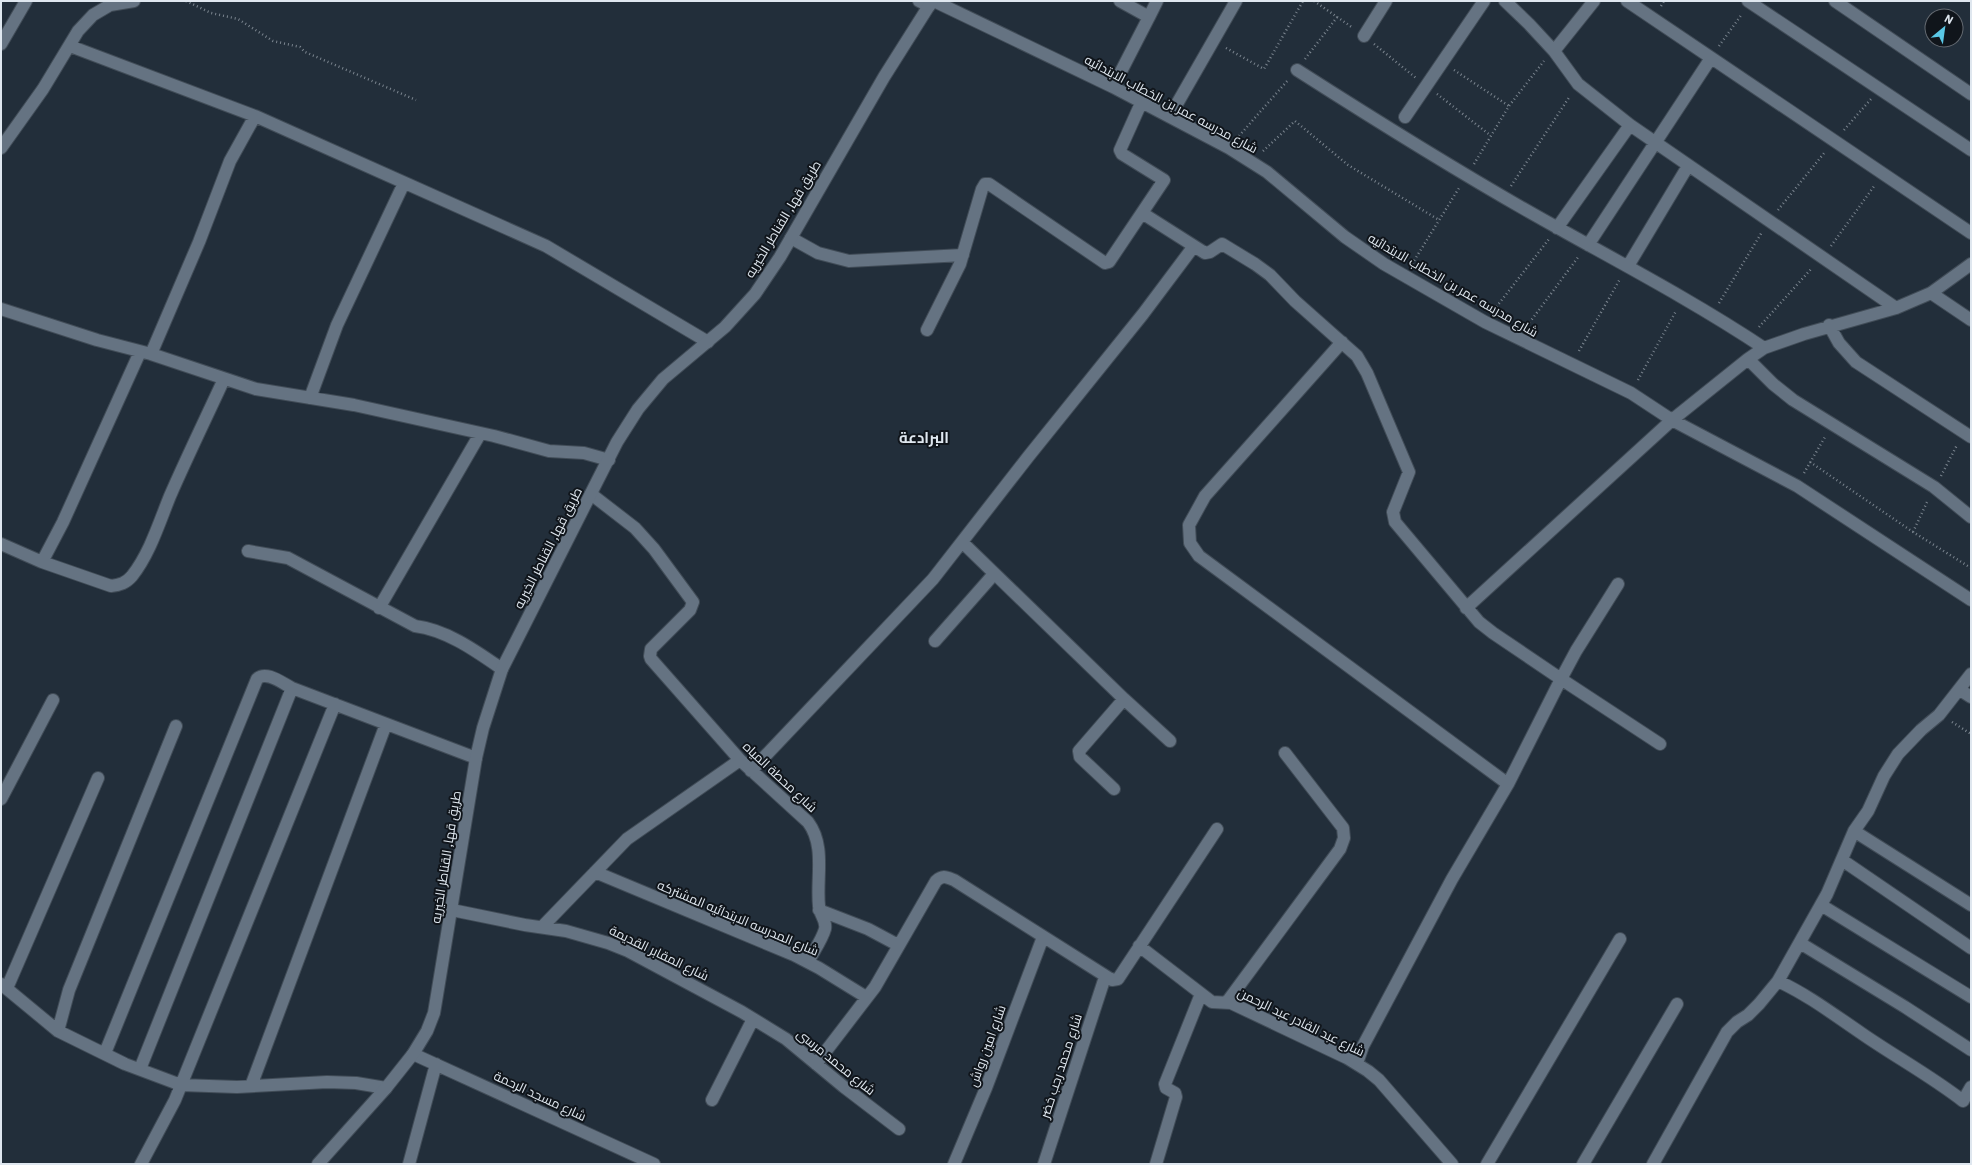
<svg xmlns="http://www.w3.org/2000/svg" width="1972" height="1165" viewBox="0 0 1972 1165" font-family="'IBM Plex Sans',Cairo,sans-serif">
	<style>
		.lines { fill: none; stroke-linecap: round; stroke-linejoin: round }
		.minor-casing { stroke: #414c57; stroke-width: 14 }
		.tertiary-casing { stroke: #414c57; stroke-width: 14 }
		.path { stroke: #7b858f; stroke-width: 2.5; stroke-dasharray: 1 3; stroke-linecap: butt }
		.minor { stroke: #657382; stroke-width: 12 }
		.tertiary { stroke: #657382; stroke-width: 12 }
		.labels { text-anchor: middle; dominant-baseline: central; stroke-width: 4; stroke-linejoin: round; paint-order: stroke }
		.street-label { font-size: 13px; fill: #dfe7ef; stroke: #10151b }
		.quarter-label { font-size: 15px; font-weight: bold; fill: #dfe7ef; stroke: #10151b }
	</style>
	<rect width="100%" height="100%" fill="#222e3a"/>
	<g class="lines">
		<defs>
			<path id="minor" d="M 919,1 L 929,6
				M 934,1 L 1113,87 L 1229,148 L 1267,172 L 1345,237 L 1384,264 L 1485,322 L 1631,393 L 1672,420 L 1797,486 L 1971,600
				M 1505,1 L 1529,24 L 1554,51 L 1578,84 L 1630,125 L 1896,308
				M 1627,1 L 1971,233
				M 1748,1 L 1971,150
				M 1835,1 L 1971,94
				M 1149,17 L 1157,1
				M 1364,36 L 1386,1
				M 1,44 L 26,1
				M 70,46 L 255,116 L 546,246 L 708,342
				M 1554,51 L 1594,1
				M 1297,70 C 1383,125 1469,179 1558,228 C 1628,267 1698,304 1764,348
				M 1113,87 L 1149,17 L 1120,1
				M 1170,116 L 1236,1
				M 1405,117 L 1484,1
				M 1,148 L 43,89 L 78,31 L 93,15 L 110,5 L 134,1
				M 1142,213 L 1205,253 L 1210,252 L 1222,244 L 1255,264 L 1270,275 L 1295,301 L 1357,356 L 1367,373 L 1409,472 L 1393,512 L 1395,522 L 1479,622 L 1493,633 L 1561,679 L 1508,784 L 1452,879 L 1363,1046 L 1357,1063
				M 1557,228 L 1630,125
				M 791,238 L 818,253 L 849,261 L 963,255
				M 1588,245 L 1711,58
				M 1628,266 L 1688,166
				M 1931,293 L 1971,320
				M 1,309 L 97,340 L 151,354 L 256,389 L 354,405 L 494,436 L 549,451 L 584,453 L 609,460
				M 1829,325 L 1839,343 L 1856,362 L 1971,437
				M 927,330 L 960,264 L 982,189 L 985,184 L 989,184 L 1105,263 L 1109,262 L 1164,180 L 1122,154 L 1120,150 L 1142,101
				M 1342,342 L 1205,496 L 1189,525 L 1190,543 L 1199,556 L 1508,784
				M 151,354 L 199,242 L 230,161 L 255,116
				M 1748,359 L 1773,384 L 1793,400 L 1934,487 L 1971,517
				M 310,398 L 337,325 L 404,183
				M 591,494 L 635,528 L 654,549 L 693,602 L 690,610 L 651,649 L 650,656 L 651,659 L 740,760 L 808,822 C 826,846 816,878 819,906 C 819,914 827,920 825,929 C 822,940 813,952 808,962
				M 962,542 L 1124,699 L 1170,741
				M 1,544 L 42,562 L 111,586 C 120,585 126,583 132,576 C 150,553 159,523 170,496 C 187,457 206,418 224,379
				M 248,551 L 288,558 L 415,626 C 447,630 476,651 502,669
				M 42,562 L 63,522 L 140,352
				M 1618,584 L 1576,651 L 1561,679 L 1660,744
				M 379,608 L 480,434
				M 1466,608 L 1672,420 L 1748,359 L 1764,348 L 1804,334 L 1896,308 L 1931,293 L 1971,264
				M 935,641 L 994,574
				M 1960,690 L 1971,697
				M 751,771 L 933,579 L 1028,457 L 1143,314 L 1194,246
				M 1114,789 L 1080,757 L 1079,751 L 1124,699
				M 1,799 L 53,700
				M 1854,831 L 1971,905
				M 1842,860 L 1971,948
				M 595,872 L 794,955 L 819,968 L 866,997
				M 1821,905 L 1971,997
				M 452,910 L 525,925 L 566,931 L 608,943 L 628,951 L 742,1012 L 786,1039 L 844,1087 L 899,1129
				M 819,910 L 868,929 L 898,945
				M 542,927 L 627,839 L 740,760
				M 1800,943 L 1905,1007 L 1971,1050
				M 1139,946 L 1212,1002 L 1231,1003 L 1347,1058 L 1368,1071 L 1379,1080 L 1452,1164
				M 1778,981 C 1808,995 1833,1014 1861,1033 C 1894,1056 1931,1076 1963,1101 L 1971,1087
				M 1,984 L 58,1031 L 125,1064 L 181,1085 L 237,1087 L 327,1082 L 356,1083 L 386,1088
				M 7,988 L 98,778
				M 1227,1002 L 1340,849 L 1344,838 L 1343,828 L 1285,753
				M 58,1031 L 69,990 L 176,726
				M 105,1053 L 257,679 C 266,670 282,683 292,688 L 476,758
				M 413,1054 L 654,1164
				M 816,1064 L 875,987 L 936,881 C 943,875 946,877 954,880 L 1112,980 L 1118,979 L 1217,829
				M 140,1069 L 292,688
				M 251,1086 L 386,724
				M 712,1100 L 753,1019
				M 141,1164 L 175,1100 L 335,704
				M 409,1164 L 436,1064
				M 954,1164 L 986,1088 L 1043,937
				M 1044,1164 L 1105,977
				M 1156,1164 L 1176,1097 L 1175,1093 L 1166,1088 L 1165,1084 L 1201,994
				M 1487,1164 L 1620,939
				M 1583,1164 L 1677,1004
				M 1653,1164 L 1727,1032 L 1737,1022 L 1748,1015 L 1759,1004 L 1778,981 L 1827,894 L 1854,831 L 1868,811 L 1884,776 L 1898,754 L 1921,730 L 1939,715 L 1971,674"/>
			<path id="tertiary" d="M 318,1164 L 386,1088 L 413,1054 L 427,1031 L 434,1013 L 437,995 L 476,758 L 483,728 L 502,669 L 617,442 L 638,409 L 663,379 L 725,327 L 755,294 L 780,257 L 884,77 L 932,1"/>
		</defs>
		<use href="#minor" class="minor-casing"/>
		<use href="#tertiary" class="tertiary-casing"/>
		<path class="path" d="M 186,1 L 211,13 L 238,19 L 273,41 L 300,47 L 305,52 L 416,100
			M 1314,1 L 1353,28
			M 1661,6 L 1664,1
			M 1374,44 L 1416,78
			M 1719,46 L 1742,14
			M 1226,48 L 1264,69 L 1303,1
			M 1305,59 L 1338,16
			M 1454,70 L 1509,106
			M 1437,94 L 1490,135
			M 1844,130 L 1871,99
			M 1239,136 L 1288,80
			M 1263,151 L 1295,121 L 1348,165 L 1439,220
			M 1474,164 L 1509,106 L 1544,61
			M 1511,186 L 1570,96
			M 1778,210 L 1825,152
			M 1831,246 L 1875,185
			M 1412,264 L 1459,188
			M 1719,303 L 1762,232
			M 1494,310 L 1549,239
			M 1527,326 L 1579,256
			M 1759,327 L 1812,268
			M 1579,351 L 1620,279
			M 1638,380 L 1676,311
			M 1810,462 L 1913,532 L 1971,568
			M 1804,473 L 1825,437
			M 1941,476 L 1957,445
			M 1913,532 L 1928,500
			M 1952,722 L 1971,734"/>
		<use href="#minor" class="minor"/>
		<use href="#tertiary" class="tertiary"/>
	</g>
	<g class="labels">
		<g class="street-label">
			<text transform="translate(1171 104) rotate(28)">شارع مدرسه عمر بن الخطاب الابتدائيه</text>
			<text transform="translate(783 219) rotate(-59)">طريق قها, القناطر الخيريه</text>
			<text transform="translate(1453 285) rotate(30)">شارع مدرسه عمر بن الخطاب الابتدائيه</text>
			<text transform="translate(548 548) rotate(-63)">طريق قها, القناطر الخيريه</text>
			<text transform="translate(780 777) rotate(43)">شارع محطة المياه</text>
			<text transform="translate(446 857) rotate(-81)">طريق قها, القناطر الخيريه</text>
			<text transform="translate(738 918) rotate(23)">شارع المدرسه الابتدائيه المشتركه</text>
			<text transform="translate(659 953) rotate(26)">شارع المقابر القديمة</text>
			<text transform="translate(1301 1022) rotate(26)">شارع عبد القادر عبد الرحمن</text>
			<text transform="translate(987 1046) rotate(-70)">شارع امين رواش</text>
			<text transform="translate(836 1062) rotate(39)">شارع محمد مرسى</text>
			<text transform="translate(1061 1066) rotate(-72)">شارع محمد رجب خضر</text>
			<text transform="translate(540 1096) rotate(25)">شارع مسجد الرحمة</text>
		</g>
		<g class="quarter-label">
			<text x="924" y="437">البرادعة</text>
		</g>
	</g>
	<rect width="1972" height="1165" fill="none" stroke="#dfe7ef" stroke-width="4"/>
	<g transform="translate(1944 28) rotate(29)"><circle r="19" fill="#10151b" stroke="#636970"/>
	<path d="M0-3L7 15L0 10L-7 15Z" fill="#5ac8e6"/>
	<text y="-6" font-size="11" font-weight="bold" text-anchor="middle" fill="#dfe7ef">N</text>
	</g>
</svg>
